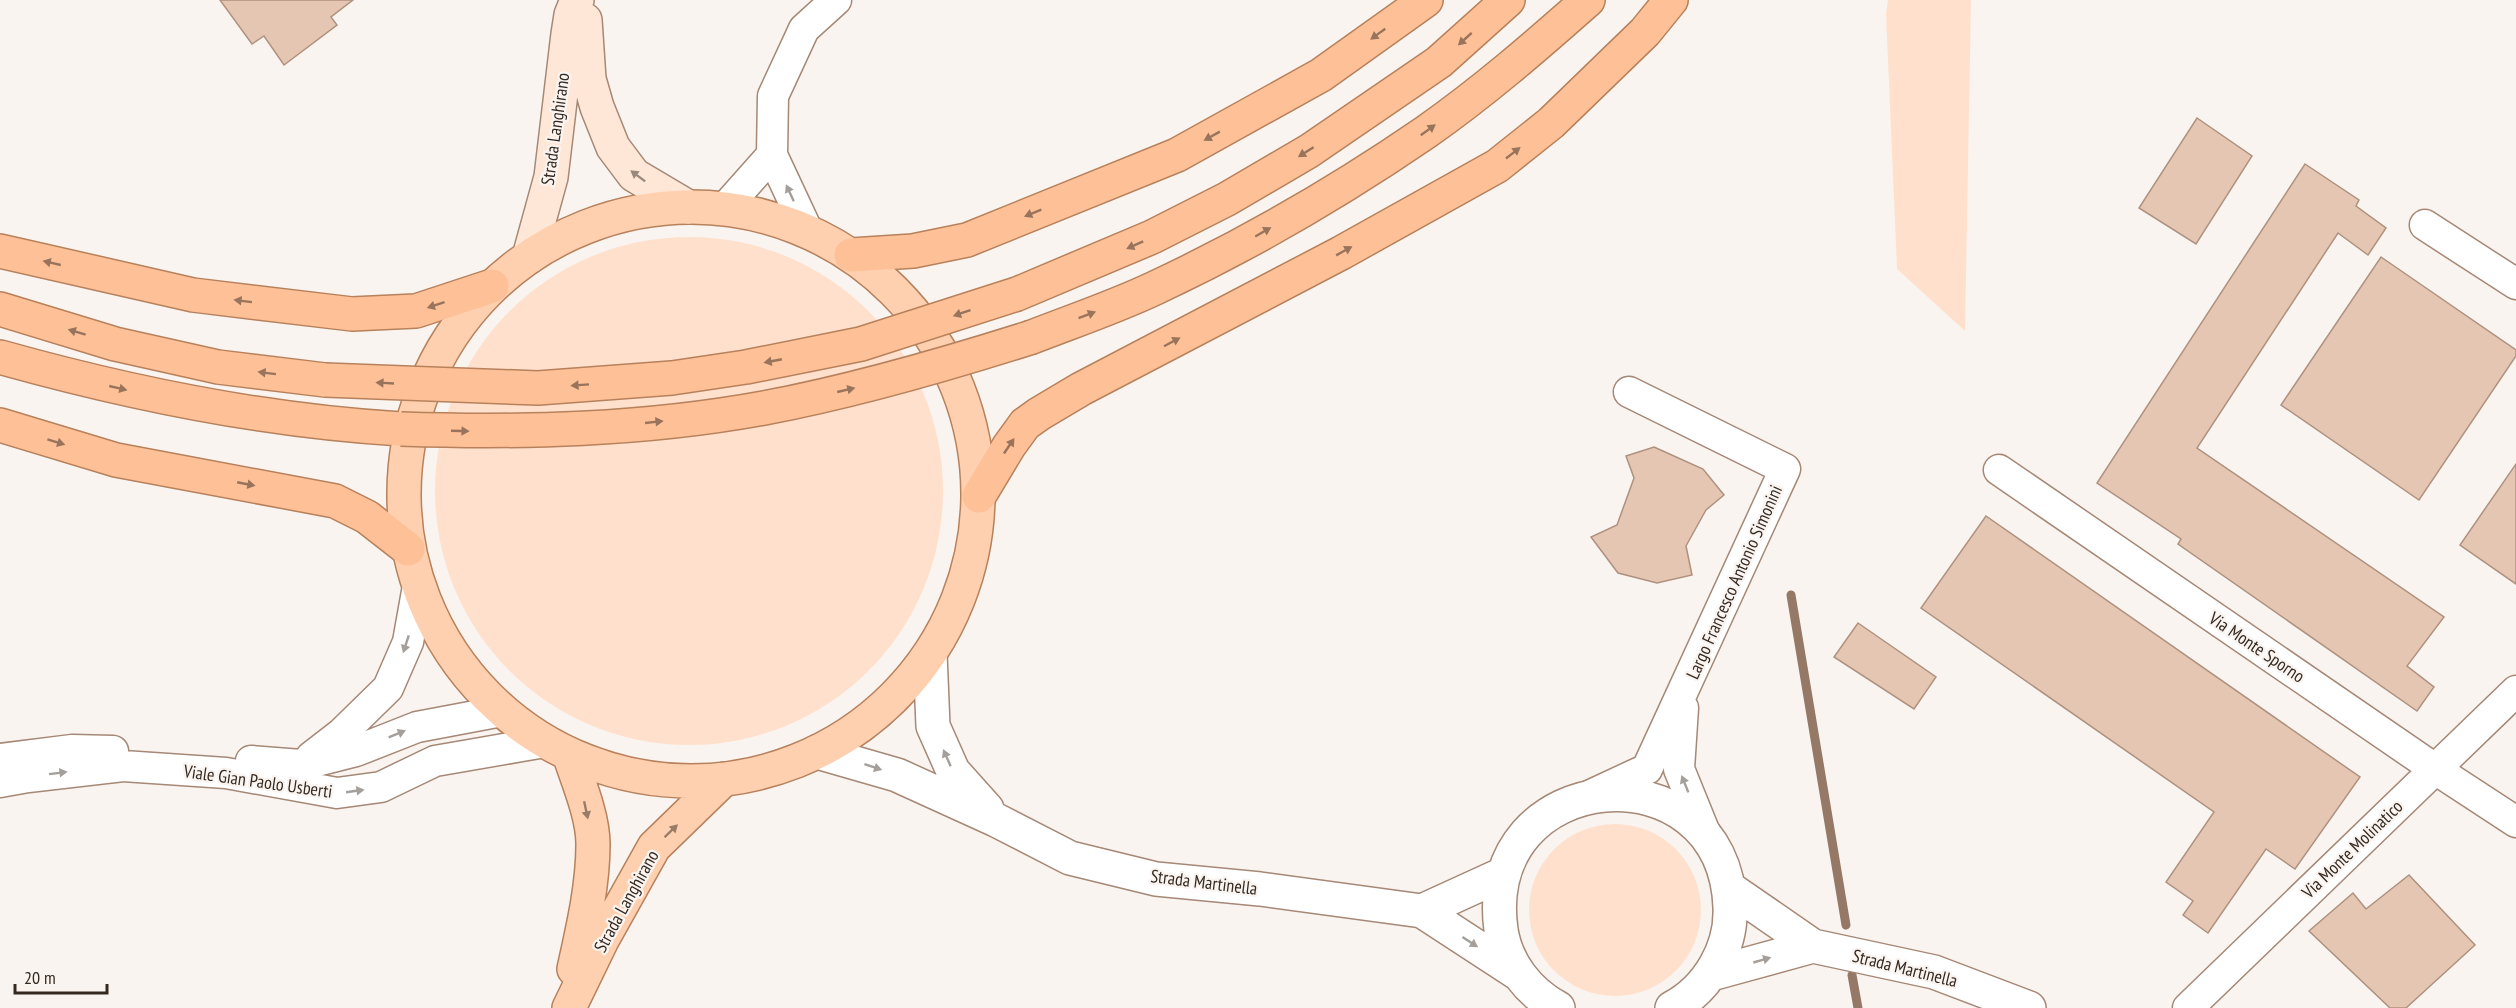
<svg xmlns="http://www.w3.org/2000/svg" width="2516" height="1008" viewBox="0 0 2516 1008" font-family="'PT Sans Narrow',sans-serif">
	<style>
		.green { fill: #ffe0cd }
		.lines { fill: none; stroke-linecap: round; stroke-linejoin: round }
		.stream { stroke: #957966; stroke-width: 9 }
		.building { fill: #e5c6b2; stroke: #ae917f; stroke-width: 1.5 }
		.minor-casing { stroke: #a58876; stroke-width: 33 }
		.tertiary-casing { stroke: #a58876; stroke-width: 36 }
		.secondary-casing { stroke: #a58876; stroke-width: 36 }
		.primary-casing { stroke: #b7815c; stroke-width: 36 }
		.trunk-casing { stroke: #b7815c; stroke-width: 36 }
		.minor { stroke: #fff; stroke-width: 30 }
		.tertiary { stroke: #fff; stroke-width: 33 }
		.secondary { stroke: #ffe7d7; stroke-width: 33 }
		.primary { stroke: #fed0b0; stroke-width: 33 }
		.trunk { stroke: #fec096; stroke-width: 33 }
		.trunk-bridge-casing { stroke: #b7815c; stroke-width: 36; stroke-linecap: butt }
		.trunk-bridge { stroke: #fec096; stroke-width: 33 }
		.oneway { fill: #99745c }
		.oneway2 { fill: #9a887c }
		.oneway3 { fill: #a49f9b }
		.oneway4 { fill: #997c68 }
		.labels { text-anchor: middle; dominant-baseline: central; stroke-width: 4.5; stroke-linejoin: round; paint-order: stroke }
		.street-label { font-size: 18px; fill: #342921; stroke: #faf4f0 }
	</style>
	<rect width="100%" height="100%" fill="#faf4f0"/>
	<path class="green" d="M 1888,0 L 1971,0 L 1965,331 L 1897,269 L 1886,14 Z
		M435 491a254 254 0 1 1 508 0a254 254 0 1 1-508 0Z
		M1529 910a86 86 0 1 1 172 0a86 86 0 1 1-172 0Z"/>
	<g class="lines">
		<path class="stream" d="M 1791,595 L 1846,925
			M 1852,975 L 1858,1008"/>
	</g>
	<path class="building" d="M 220,0 L 353,0 L 331,17 L 337,25 L 284,65 L 264,36 L 252,44 Z
		M 2197,118 L 2252,156 L 2196,244 L 2139,208 Z
		M 2305,164 L 2359,200 L 2356,206 L 2386,228 L 2368,255 L 2338,233 L 2197,448 L 2444,617 L 2407,666 L 2434,687 L 2417,711 L 2178,544 L 2181,539 L 2097,483 Z
		M 2381,257 L 2516,350 L 2516,356 L 2419,500 L 2281,405 Z
		M 1654,447 L 1703,469 L 1724,495 L 1706,510 L 1686,546 L 1692,575 L 1657,583 L 1618,573 L 1591,537 L 1617,525 L 1634,478 L 1626,456 Z
		M 2516,464 L 2516,584 L 2460,545 Z
		M 1986,516 L 2360,777 L 2295,869 L 2266,849 L 2208,933 L 2183,915 L 2193,901 L 2166,882 L 2214,812 L 1921,608 Z
		M 1858,623 L 1936,677 L 1914,709 L 1834,657 Z
		M 2409,875 L 2475,945 L 2406,1008 L 2390,1008 L 2309,931 L 2353,893 L 2366,909 Z"/>
	<g class="lines">
		<defs>
			<path id="minor" d="M 724,209 L 772,155
				M 2425,225 L 2516,284
				M 808,232 L 772,155 L 773,96 L 804,29 L 836,0
				M 1999,470 L 2435,769 L 2516,822
				M 1683,708 L 1679,769 L 1707,838
				M 311,757 L 342,733 L 388,688 L 408,642 L 418,586
				M 0,759 L 72,750 L 113,751
				M 251,761 L 301,765 L 356,751 L 417,727 L 502,711
				M 0,782 L 28,777 L 123,766 L 226,773 L 337,793 L 381,787 L 435,761 L 545,742
				M 1591,795 L 1647,769 L 1785,469 L 1629,392
				M 2188,1008 L 2516,691"/>
			<path id="tertiary" d="M 930,654 L 933,726 L 953,771 L 987,809
				M 817,752 L 897,775 L 996,820 L 1070,858 L 1156,879 L 1260,889 L 1422,911 L 1517,973
				M 1729,888 L 1813,946 L 1934,972 L 2029,1008
				M 1422,911 L 1503,874
				M 1711,974 L 1813,946
				M 1558,1008 C 1528,992 1506,963 1501,930 C 1478,764 1724,744 1730,907 C 1732,948 1708,989 1672,1008"/>
			<path id="secondary" d="M 585,20 L 589,79 L 597,107 L 613,147 L 634,175 L 688,207
				M 529,257 L 551,177 L 568,34 L 571,15 L 577,0"/>
			<path id="primary" d="M404 494a287 287 0 1 1 574 0a287 287 0 1 1-574 0Z
				M 569,754 C 578,781 593,816 593,844 C 593,886 583,928 574,969
				M 569,1008 L 602,940 L 654,847 L 724,779"/>
			<path id="trunk" d="M 0,251 L 193,295 L 352,314 L 416,311 L 492,286
				M 851,255 L 913,251 L 967,240 L 1177,155 L 1321,75 L 1426,0
				M 1017,294 L 1152,237 L 1227,199 L 1309,151 L 1439,62 L 1508,0
				M 0,309 L 115,344 L 218,367 L 325,380
				M 1032,337 C 1073,321 1115,307 1155,288 C 1249,244 1340,191 1426,132 C 1483,92 1536,46 1588,0
				M 0,357 C 132,394 265,421 401,429
				M 0,425 L 116,460 L 335,501 L 367,517 L 408,549
				M 979,496 L 1009,446 L 1025,424 L 1039,414 L 1081,389 L 1341,253 L 1497,166 L 1551,123 L 1645,32 L 1671,0"/>
		</defs>
		<use href="#minor" class="minor-casing"/>
		<use href="#tertiary" class="tertiary-casing"/>
		<use href="#secondary" class="secondary-casing"/>
		<use href="#primary" class="primary-casing"/>
		<use href="#trunk" class="trunk-casing"/>
		<use href="#minor" class="minor"/>
		<use href="#tertiary" class="tertiary"/>
		<use href="#secondary" class="secondary"/>
		<use href="#primary" class="primary"/>
		<use href="#trunk" class="trunk"/>
		<defs>
			<path id="trunk-bridge" d="M 325,380 L 538,388 L 672,378 L 746,367 L 861,344 L 1017,294
				M 401,429 C 522,433 644,430 764,408 C 855,391 944,365 1032,337"/>
		</defs>
		<use href="#trunk-bridge" class="trunk-bridge-casing"/>
		<use href="#trunk-bridge" class="trunk-bridge"/>
	</g>
	<defs><path id="oneway-solid" d="M-6-.8H1V-3.2L6.5 0L1 3.2V.8H-6Z" transform="scale(1.5)"/></defs>
	<g class="oneway">
		<use href="#oneway-solid" transform="translate(1378 34) rotate(144)"/>
		<use href="#oneway-solid" transform="translate(1465 39) rotate(138)"/>
		<use href="#oneway-solid" transform="translate(1428 130) rotate(-36)"/>
		<use href="#oneway-solid" transform="translate(1212 136) rotate(151)"/>
		<use href="#oneway-solid" transform="translate(1306 152) rotate(148)"/>
		<use href="#oneway-solid" transform="translate(1513 153) rotate(-38)"/>
		<use href="#oneway-solid" transform="translate(1033 213) rotate(158)"/>
		<use href="#oneway-solid" transform="translate(1263 232) rotate(-30)"/>
		<use href="#oneway-solid" transform="translate(1135 245) rotate(156)"/>
		<use href="#oneway-solid" transform="translate(1344 251) rotate(-29)"/>
		<use href="#oneway-solid" transform="translate(52 263) rotate(-167)"/>
		<use href="#oneway-solid" transform="translate(243 301) rotate(-173)"/>
		<use href="#oneway-solid" transform="translate(436 305) rotate(162)"/>
		<use href="#oneway-solid" transform="translate(962 313) rotate(161)"/>
		<use href="#oneway-solid" transform="translate(1087 315) rotate(-21)"/>
		<use href="#oneway-solid" transform="translate(77 332) rotate(-163)"/>
		<use href="#oneway-solid" transform="translate(1172 342) rotate(-28)"/>
		<use href="#oneway-solid" transform="translate(773 361) rotate(169)"/>
		<use href="#oneway-solid" transform="translate(267 373) rotate(-173)"/>
		<use href="#oneway-solid" transform="translate(385 383) rotate(-177)"/>
		<use href="#oneway-solid" transform="translate(580 385) rotate(176)"/>
		<use href="#oneway-solid" transform="translate(118 388) rotate(13)"/>
		<use href="#oneway-solid" transform="translate(846 390) rotate(-13)"/>
		<use href="#oneway-solid" transform="translate(654 422) rotate(-6)"/>
		<use href="#oneway-solid" transform="translate(460 431) rotate(2)"/>
		<use href="#oneway-solid" transform="translate(56 442) rotate(17)"/>
		<use href="#oneway-solid" transform="translate(1009 446) rotate(-56)"/>
		<use href="#oneway-solid" transform="translate(246 484) rotate(11)"/>
	</g>
	<use class="oneway2" href="#oneway-solid" transform="translate(638 176) rotate(-143)"/>
	<g class="oneway3">
		<use href="#oneway-solid" transform="translate(790 193) rotate(-115)"/>
		<use href="#oneway-solid" transform="translate(406 644) rotate(108)"/>
		<use href="#oneway-solid" transform="translate(397 734) rotate(-22)"/>
		<use href="#oneway-solid" transform="translate(947 758) rotate(-114)"/>
		<use href="#oneway-solid" transform="translate(873 767) rotate(18)"/>
		<use href="#oneway-solid" transform="translate(58 773) rotate(-7)"/>
		<use href="#oneway-solid" transform="translate(1685 784) rotate(-112)"/>
		<use href="#oneway-solid" transform="translate(355 791) rotate(-8)"/>
		<use href="#oneway-solid" transform="translate(1470 942) rotate(33)"/>
		<use href="#oneway-solid" transform="translate(1762 960) rotate(-16)"/>
	</g>
	<g class="oneway4">
		<use href="#oneway-solid" transform="translate(586 810) rotate(78)"/>
		<use href="#oneway-solid" transform="translate(671 831) rotate(-44)"/>
	</g>
	<g class="labels">
		<g class="street-label">
			<text transform="translate(555 129) rotate(-82)">Strada Langhirano</text>
			<text transform="translate(1734 582) rotate(-66)">Largo Francesco Antonio Simonini</text>
			<text transform="translate(2257 647) rotate(34)">Via Monte Sporno</text>
			<text transform="translate(258 781) rotate(8)">Viale Gian Paolo Usberti</text>
			<text transform="translate(2352 849) rotate(-44)">Via Monte Molinatico</text>
			<text transform="translate(1204 882) rotate(7)">Strada Martinella</text>
			<text transform="translate(626 901) rotate(-61)">Strada Langhirano</text>
			<text transform="translate(1905 968) rotate(14)">Strada Martinella</text>
		</g>
	</g>
	<path d="M15 984v9h92v-9" fill="none" stroke="#342921" stroke-width="3"/>
	<text x="24" y="984" font-size="18" fill="#342921" stroke="#faf4f0" stroke-width="4.5" paint-order="stroke">20 m</text>
</svg>
